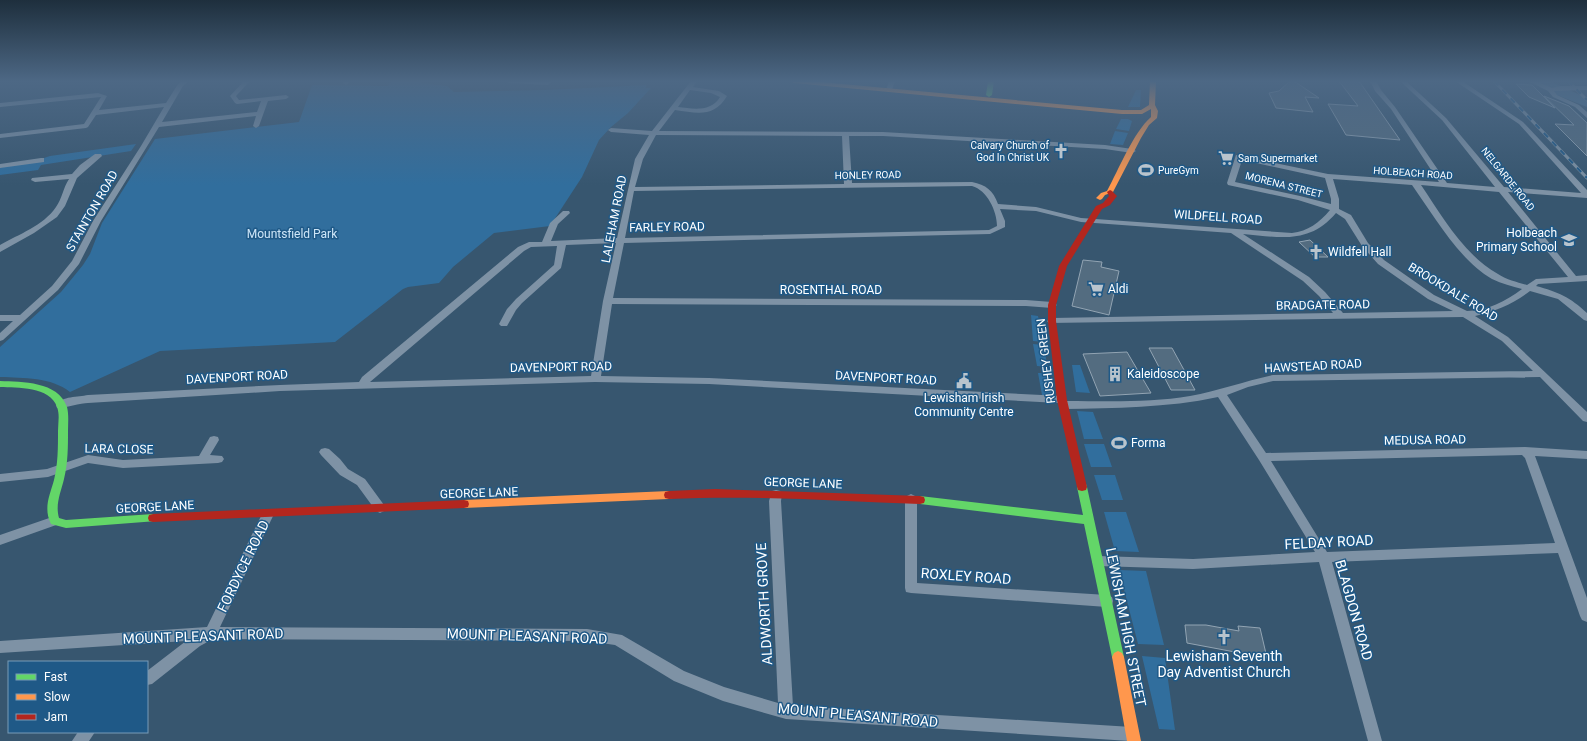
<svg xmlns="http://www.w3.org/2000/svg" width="1587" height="741" viewBox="0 0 1587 741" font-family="Roboto,sans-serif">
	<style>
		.green { fill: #316e9d }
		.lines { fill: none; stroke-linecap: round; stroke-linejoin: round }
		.river { fill: #4d7696; fill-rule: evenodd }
		.building { fill: #536c80; stroke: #92a4b3 }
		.street { fill: #7e92a5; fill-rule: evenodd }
		.fast { fill: #63d668; fill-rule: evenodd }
		.slow { fill: #ff974d; fill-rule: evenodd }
		.jam { fill: #b3261e; fill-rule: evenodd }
		.rail-casing { stroke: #7e92a3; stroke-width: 3 }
		.rail { stroke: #1f5987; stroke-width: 2; stroke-dasharray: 6; stroke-linecap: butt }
		.labels { text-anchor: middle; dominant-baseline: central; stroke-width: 3; stroke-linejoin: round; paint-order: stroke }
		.far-poi-label { font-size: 10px; fill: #fff; stroke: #1f5987; text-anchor: start }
		.far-street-label { font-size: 10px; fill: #fff; stroke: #1f5987 }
		.street-label { font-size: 12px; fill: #fff; stroke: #1f5987 }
		.poi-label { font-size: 12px; fill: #fff; stroke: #1f5987; text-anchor: start }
		.park-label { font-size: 12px; fill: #cee6f8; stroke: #1f5987 }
		.near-street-label { font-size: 14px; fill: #fff; stroke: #1f5987 }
		.near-poi-label { font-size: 14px; fill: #fff; stroke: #1f5987 }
	</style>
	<rect width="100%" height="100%" fill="#37566f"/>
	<path class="green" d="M 392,81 L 422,81 L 421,83 L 447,86 L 454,92 L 545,90 L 646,85 L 646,88 L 651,88 L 628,113 L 611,127 L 599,140 L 582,177 L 550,226 L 494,233 L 453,267 L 439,283 L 408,287 L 403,289 L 335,342 L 160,351 L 70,392 C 51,377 24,378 0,377 L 0,347 L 61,292 L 83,265 L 90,254 L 102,223 L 155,139 L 299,122 L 312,85 L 388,86 Z
		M 1136,90 L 1141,90 L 1140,107 L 1128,107 Z
		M 1121,119 L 1128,119 L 1132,121 L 1129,131 L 1116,129 Z
		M 1115,131 L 1128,133 L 1123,145 L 1110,144 Z
		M 136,144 L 131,151 L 41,165 L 38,170 L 0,175 L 0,166 L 32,162 L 50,156 Z
		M 1031,315 L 1038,316 L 1043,342 L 1033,341 Z
		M 1033,344 L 1043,345 L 1048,367 L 1037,366 Z
		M 1072,365 L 1080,365 L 1090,393 L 1076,392 Z
		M 1038,373 L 1048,373 L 1052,395 L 1042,395 Z
		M 1077,411 L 1093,412 L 1103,439 L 1084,439 Z
		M 1084,444 L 1104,444 L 1112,467 L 1091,467 Z
		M 1094,475 L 1115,475 L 1123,500 L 1102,500 Z
		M 1104,512 L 1126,512 L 1139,552 L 1115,551 Z
		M 1119,570 L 1146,571 L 1164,645 L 1138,644 Z
		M 1142,656 L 1165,658 L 1175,730 L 1159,729 Z"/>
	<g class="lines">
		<path class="river" d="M 1534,81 L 1549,81 L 1587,98 L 1587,107 L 1557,95 L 1536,84 Z"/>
	</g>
	<path class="building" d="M 1294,81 L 1319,98 L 1305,97 L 1313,112 L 1276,108 L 1269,93 L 1279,91 L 1289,82 Z
		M 1339,81 L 1359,81 L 1400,140 L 1346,135 L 1328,104 L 1358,106 Z
		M 1516,84 L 1532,85 L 1555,108 L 1529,97 Z
		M 1544,96 L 1569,106 L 1587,123 L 1587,156 L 1555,124 L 1574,125 Z
		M 1310,240 L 1328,257 L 1315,257 L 1299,242 Z
		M 1083,260 L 1102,262 L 1101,267 L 1119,271 L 1109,315 L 1072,306 Z
		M 1149,348 L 1172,348 L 1195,390 L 1171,390 Z
		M 1127,352 L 1151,393 L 1100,396 L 1083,354 Z
		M 1185,625 L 1206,625 L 1239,631 L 1238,626 L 1260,628 L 1267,658 L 1187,643 Z"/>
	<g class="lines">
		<path class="street" d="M 182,81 L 189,81 L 183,86 L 162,122 L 257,112 L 261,101 L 237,104 L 235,103 L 230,96 L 244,81 L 250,81 L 236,96 L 239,100 L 286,95 L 289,97 L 286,99 L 268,101 L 259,126 L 256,128 L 253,126 L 256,116 L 159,127 L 101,221 L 79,264 L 58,290 L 3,340 L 0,341 L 0,333 L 13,321 L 0,321 L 0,315 L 20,315 L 52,286 L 72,261 L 93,221 L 141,146 L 164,107 L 96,115 L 88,127 L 86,128 L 0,138 L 0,134 L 84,124 L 101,97 L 0,107 L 0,103 L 98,93 L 107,96 L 99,110 L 166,103 L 178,84 Z
			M 345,81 L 351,81 L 346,85 L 343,83 Z
			M 506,81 L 552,81 L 548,85 L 509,83 Z
			M 691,81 L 697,81 L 693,87 L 719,91 L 727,96 C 714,118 697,113 675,110 L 659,131 L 883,132 L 1105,145 L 1132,149 L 1136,151 L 1132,153 L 1105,149 L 883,136 L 849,136 L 852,183 L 972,182 C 986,185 993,190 998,204 L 1036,207 L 1081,218 L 1292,233 C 1308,231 1319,223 1330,210 L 1298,200 L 1228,185 L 1227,183 L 1236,155 L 1328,174 L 1439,182 L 1391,109 L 1375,91 L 1370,81 L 1376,81 L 1381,90 L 1395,107 L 1447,183 L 1495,187 L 1442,120 L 1400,81 L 1406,81 L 1446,118 L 1504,187 L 1581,193 L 1519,124 L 1455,81 L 1462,81 L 1523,122 L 1587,190 L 1587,198 L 1508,192 L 1576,276 L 1587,275 L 1587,281 L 1538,284 L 1536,286 C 1558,292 1570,297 1587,313 L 1587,321 L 1584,320 L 1558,299 L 1530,291 C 1513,304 1496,311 1475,316 L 1508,337 L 1587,412 L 1587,422 L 1583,421 L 1540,377 L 1273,381 L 1248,387 L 1227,395 L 1266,453 L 1525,447 L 1587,451 L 1587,459 L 1535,456 L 1587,598 L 1587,622 L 1582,620 L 1580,616 L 1558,553 L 1332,562 L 1382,741 L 1368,741 L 1319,562 L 1193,569 L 1098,566 L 1094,565 L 1092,561 L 1094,557 L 1098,556 L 1193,559 L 1315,552 L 1259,460 L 1218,397 C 1167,408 1115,408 1063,409 L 1059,408 L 1059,403 L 709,384 L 595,382 L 280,391 L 88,403 C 81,403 61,409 57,408 L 56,405 C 62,396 78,397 88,395 L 280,385 L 359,382 L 362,377 L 518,247 L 529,242 L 542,242 L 550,223 L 563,211 L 569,211 L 570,213 L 558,224 L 551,241 L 617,238 L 635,159 L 649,135 L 611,132 L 608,130 L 611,128 L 652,131 ZM 690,90 L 711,93 L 720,97 C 711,112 694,109 678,107 ZM 656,135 L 842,136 L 844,184 L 635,187 L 643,159 ZM 1242,160 L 1325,178 L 1331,199 L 1331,204 L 1300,196 L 1235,182 ZM 1333,179 L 1412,185 C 1434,216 1459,260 1492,279 C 1502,284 1512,286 1522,289 C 1506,301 1487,311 1467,311 L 1434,295 L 1384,260 L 1368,243 L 1351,215 L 1339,209 L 1339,199 ZM 1421,185 L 1499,192 L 1568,277 L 1536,279 L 1527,285 C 1517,282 1507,280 1498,274 C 1464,255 1442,216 1421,185 ZM 972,186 C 987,190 997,211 997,226 L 989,230 L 625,238 L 634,191 ZM 1000,209 L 1036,211 L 1081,222 L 1231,233 L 1303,281 L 1319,296 L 1333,313 L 1052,318 L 1047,321 L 1049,323 L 1463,317 L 1502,341 L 1533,371 L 1273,375 C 1245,381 1218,391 1190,396 C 1150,403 1106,401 1066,401 L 1066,397 L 1062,396 L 709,378 L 601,376 L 612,304 L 1026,306 L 1052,308 L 1057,305 L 1052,302 L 1026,300 L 613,298 L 624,243 L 990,234 L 1005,227 L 1005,221 ZM 1336,213 L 1345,219 L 1362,246 L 1378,264 L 1428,299 L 1453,311 L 1343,313 L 1325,292 L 1309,277 L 1243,234 C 1279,237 1309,245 1336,213 ZM 616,243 L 603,301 L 591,376 L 370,382 L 524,251 L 531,247 L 557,246 L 554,265 L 516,299 L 507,309 L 499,324 L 501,326 L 507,326 L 516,310 L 522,303 L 561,268 L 566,245 ZM 1522,455 L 1525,458 L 1555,543 L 1327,552 L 1271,461 Z
			M 889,81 L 895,81 L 892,90 L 889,92 L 886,90 Z
			M 1528,81 L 1536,81 L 1552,88 L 1560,86 L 1587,86 L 1587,90 L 1554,91 L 1557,95 L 1579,105 L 1587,112 L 1587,118 L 1575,107 L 1553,97 L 1548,91 Z
			M 95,154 L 101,154 L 102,156 L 77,178 L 65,206 L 57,217 L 34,233 L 0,252 L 0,245 C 19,234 43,226 56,207 C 62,199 63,188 69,179 L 35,182 L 31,180 L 32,178 L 72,174 L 80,165 Z
			M 41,158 L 44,158 L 44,162 L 0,168 L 0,164 Z
			M 214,436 L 218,437 L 219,440 L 210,455 L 222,456 L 224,459 L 222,462 L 218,463 L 123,468 L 88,463 L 48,477 L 0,482 L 0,474 L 47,469 L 88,455 L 123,460 L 199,456 L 210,437 Z
			M 325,448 L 329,449 L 340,459 L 348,469 L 365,479 L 384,505 L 386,508 L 384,511 L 380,513 L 376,511 L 357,485 L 340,475 L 321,455 L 319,452 L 321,449 Z
			M 776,490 L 780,491 L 782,494 L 781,501 L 793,706 L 1132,727 L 1137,729 L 1139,734 L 1137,739 L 1130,741 L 786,719 L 723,701 L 674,681 L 615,645 L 587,641 L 213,639 L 200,646 L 152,684 L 147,685 L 147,671 L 186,641 L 0,653 L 0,641 L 207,627 L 262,514 L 264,511 L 268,509 L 272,511 L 274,514 L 220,627 L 587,629 L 622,635 L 684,671 L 724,687 L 778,703 L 769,501 L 772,491 Z
			M 911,494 L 915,496 L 917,499 L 917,583 L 1107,595 L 1112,597 L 1113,601 L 1112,605 L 1107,607 L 911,593 L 906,592 L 905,588 L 905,499 L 907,496 Z
			M 55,516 L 59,518 L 61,521 L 59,524 L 0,545 L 0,535 Z
			M 78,732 L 95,732 L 89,741 L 72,741 Z"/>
		<path class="fast" d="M 988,81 L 994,81 L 992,95 L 989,97 L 986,95 Z
			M 0,381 C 22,382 58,381 67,407 C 69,415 68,423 68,431 C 68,447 68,463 64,479 C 61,492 55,504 59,518 L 66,520 L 153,514 L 157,515 L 158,518 L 157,521 L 66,528 L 51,524 C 43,508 50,495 54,480 C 58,464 58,448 58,431 C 58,423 60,415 57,407 C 50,386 17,388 0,387 Z
			M 1082,483 L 1086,484 L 1087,487 L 1124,657 L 1122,661 L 1118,663 L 1114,661 L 1112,657 L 1084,524 L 920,504 L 916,503 L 915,500 L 916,497 L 920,496 L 1083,515 L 1077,487 L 1078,484 Z"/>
		<path class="slow" d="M 791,81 L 810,81 L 1122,110 L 1141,110 L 1149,105 L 1150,81 L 1156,81 L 1155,105 L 1158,111 L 1157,118 L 1149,125 L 1141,138 L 1113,192 L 1105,195 L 1102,199 L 1100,200 L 1096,198 L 1101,193 L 1107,191 C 1119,169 1133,133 1151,117 L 1151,109 L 1142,114 L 1122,114 L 794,83 Z
			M 669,491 L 673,492 L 674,495 L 673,498 L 669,499 L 464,508 L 460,507 L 459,504 L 460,501 L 464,500 Z
			M 1118,651 L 1122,653 L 1124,657 L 1141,741 L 1127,741 L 1112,657 L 1114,653 Z"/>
		<path class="jam" d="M 1110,190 L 1112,191 L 1117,196 L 1110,205 L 1102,209 L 1067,266 L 1056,305 L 1056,321 L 1067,400 L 1087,487 L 1086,490 L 1082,491 L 1078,490 L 1077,487 L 1057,400 L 1048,321 L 1048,305 L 1059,266 L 1096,206 L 1103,203 L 1109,196 L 1107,192 Z
			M 715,489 L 920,496 L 924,497 L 925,500 L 924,503 L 920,504 C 836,501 753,495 669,499 L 665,498 L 664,495 L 665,492 L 669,491 Z
			M 464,500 L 468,501 L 469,504 L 468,507 L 464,508 L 153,522 L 149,521 L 148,518 L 149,515 L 153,514 Z"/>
		<defs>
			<path id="rail" d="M 1494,81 L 1587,178
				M 1568,81 L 1587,100"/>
		</defs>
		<use href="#rail" class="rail-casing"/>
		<use href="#rail" class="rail"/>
	</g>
	<linearGradient id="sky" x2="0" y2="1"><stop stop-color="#1e2f3d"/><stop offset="0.44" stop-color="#4d6885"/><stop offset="1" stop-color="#4d6885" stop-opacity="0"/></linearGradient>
	<rect width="1587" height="185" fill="url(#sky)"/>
	<defs>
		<symbol id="church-bare" viewBox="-9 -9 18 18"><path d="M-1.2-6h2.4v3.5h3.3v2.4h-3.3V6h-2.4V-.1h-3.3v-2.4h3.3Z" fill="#b9c4cd" stroke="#1f5987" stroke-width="2.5" paint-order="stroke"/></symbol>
		<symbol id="supermarket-bare" viewBox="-9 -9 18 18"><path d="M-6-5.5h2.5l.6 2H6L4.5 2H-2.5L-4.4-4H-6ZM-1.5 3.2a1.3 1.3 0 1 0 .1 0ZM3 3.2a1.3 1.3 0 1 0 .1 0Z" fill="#b9c4cd" stroke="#1f5987" stroke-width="2.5" paint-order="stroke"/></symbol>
		<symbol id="stadium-bare" viewBox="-9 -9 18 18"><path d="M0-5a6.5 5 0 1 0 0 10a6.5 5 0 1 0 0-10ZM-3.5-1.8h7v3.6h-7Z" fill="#b9c4cd" stroke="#1f5987" stroke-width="2.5" paint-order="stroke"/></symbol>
		<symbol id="school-bare" viewBox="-9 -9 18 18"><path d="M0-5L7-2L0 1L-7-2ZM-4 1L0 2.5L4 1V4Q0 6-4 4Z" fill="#b9c4cd" stroke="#1f5987" stroke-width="2.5" paint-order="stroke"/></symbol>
		<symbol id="building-bare" viewBox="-9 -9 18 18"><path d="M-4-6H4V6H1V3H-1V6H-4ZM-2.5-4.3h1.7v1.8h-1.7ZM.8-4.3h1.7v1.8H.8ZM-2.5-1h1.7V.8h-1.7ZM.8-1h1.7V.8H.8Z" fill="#b9c4cd" stroke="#1f5987" stroke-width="2.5" paint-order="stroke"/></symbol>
		<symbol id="civic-bare" viewBox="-9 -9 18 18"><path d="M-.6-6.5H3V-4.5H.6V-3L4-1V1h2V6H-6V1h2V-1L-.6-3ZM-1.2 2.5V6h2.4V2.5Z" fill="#b9c4cd" stroke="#1f5987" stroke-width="2.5" paint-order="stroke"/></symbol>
	</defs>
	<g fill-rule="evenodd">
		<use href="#church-bare" x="1050" y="140" width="22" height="22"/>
		<use href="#supermarket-bare" x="1215" y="147" width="22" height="22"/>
		<use href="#stadium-bare" x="1135" y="159" width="22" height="22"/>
		<use href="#school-bare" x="1558" y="229" width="22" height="22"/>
		<use href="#church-bare" x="1305" y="241" width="22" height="22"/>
		<use href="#supermarket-bare" x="1085" y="278" width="22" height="22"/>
		<use href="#building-bare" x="1104" y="363" width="22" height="22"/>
		<use href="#civic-bare" x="953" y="370" width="22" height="22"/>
		<use href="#stadium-bare" x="1108" y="432" width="22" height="22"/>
		<use href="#church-bare" x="1213" y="626" width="22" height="22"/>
	</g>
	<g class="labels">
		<g class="far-poi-label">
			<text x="1049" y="145" text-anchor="end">Calvary Church of<tspan x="1049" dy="12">God In Christ UK</tspan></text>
			<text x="1238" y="158">Sam Supermarket</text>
			<text x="1158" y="170">PureGym</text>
		</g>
		<g class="far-street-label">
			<text transform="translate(1413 173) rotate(4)">HOLBEACH ROAD</text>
			<text transform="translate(868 175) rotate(-1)">HONLEY ROAD</text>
			<text transform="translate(1508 179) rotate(51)">NELGARDE ROAD</text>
			<text transform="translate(1284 185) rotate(14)">MORENA STREET</text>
		</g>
		<g class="street-label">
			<text transform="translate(92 211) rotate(-60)">STAINTON ROAD</text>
			<text transform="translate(1218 217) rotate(4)">WILDFELL ROAD</text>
			<text transform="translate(614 219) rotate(-79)">LALEHAM ROAD</text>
			<text transform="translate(667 227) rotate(-1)">FARLEY ROAD</text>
			<text x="831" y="290">ROSENTHAL ROAD</text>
			<text transform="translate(1453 292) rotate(31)">BROOKDALE ROAD</text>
			<text transform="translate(1323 305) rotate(-1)">BRADGATE ROAD</text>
			<text transform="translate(1046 361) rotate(-97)">RUSHEY GREEN</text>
			<text transform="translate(1313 366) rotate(-3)">HAWSTEAD ROAD</text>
			<text transform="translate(561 367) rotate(-1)">DAVENPORT ROAD</text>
			<text transform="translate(237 377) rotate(-3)">DAVENPORT ROAD</text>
			<text transform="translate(886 378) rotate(3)">DAVENPORT ROAD</text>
			<text transform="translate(1425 440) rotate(-1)">MEDUSA ROAD</text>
			<text transform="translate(119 449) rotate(1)">LARA CLOSE</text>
			<text transform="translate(803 483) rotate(2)">GEORGE LANE</text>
			<text transform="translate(479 493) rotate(-2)">GEORGE LANE</text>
			<text transform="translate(155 507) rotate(-3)">GEORGE LANE</text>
		</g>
		<g class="poi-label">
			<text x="1557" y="233" text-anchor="end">Holbeach<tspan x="1557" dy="14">Primary School</tspan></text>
			<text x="1328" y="252">Wildfell Hall</text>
			<text x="1108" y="289">Aldi</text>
			<text x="1127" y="374">Kaleidoscope</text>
			<text x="964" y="398" text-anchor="middle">Lewisham Irish<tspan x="964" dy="14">Community Centre</tspan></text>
			<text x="1131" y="443">Forma</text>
		</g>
		<g class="park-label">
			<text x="292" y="234">Mountsfield Park</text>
		</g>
		<g class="near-street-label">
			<text transform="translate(1329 542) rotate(-3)">FELDAY ROAD</text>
			<text transform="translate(243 566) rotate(-64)">FORDYCE ROAD</text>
			<text transform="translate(966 576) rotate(4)">ROXLEY ROAD</text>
			<text transform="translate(764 604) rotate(-93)">ALDWORTH GROVE</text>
			<text transform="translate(1354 610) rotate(74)">BLAGDON ROAD</text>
			<text transform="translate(1126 627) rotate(79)">LEWISHAM HIGH STREET</text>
			<text transform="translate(203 636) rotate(-2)">MOUNT PLEASANT ROAD</text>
			<text transform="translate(527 636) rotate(2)">MOUNT PLEASANT ROAD</text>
			<text transform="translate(858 715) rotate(5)">MOUNT PLEASANT ROAD</text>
		</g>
		<g class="near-poi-label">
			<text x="1224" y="656">Lewisham Seventh<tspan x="1224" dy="16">Day Adventist Church</tspan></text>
		</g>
	</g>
	<rect x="8" y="661" width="140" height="72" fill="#1f5987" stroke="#799bb7"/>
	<rect x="16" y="674" width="20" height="6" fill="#63d668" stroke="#799bb7"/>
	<text x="44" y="681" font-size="12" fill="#ffffff">Fast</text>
	<rect x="16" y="694" width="20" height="6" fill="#ff974d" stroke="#799bb7"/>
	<text x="44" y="701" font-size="12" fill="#ffffff">Slow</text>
	<rect x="16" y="714" width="20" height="6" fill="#b3261e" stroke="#799bb7"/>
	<text x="44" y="721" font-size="12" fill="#ffffff">Jam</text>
</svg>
